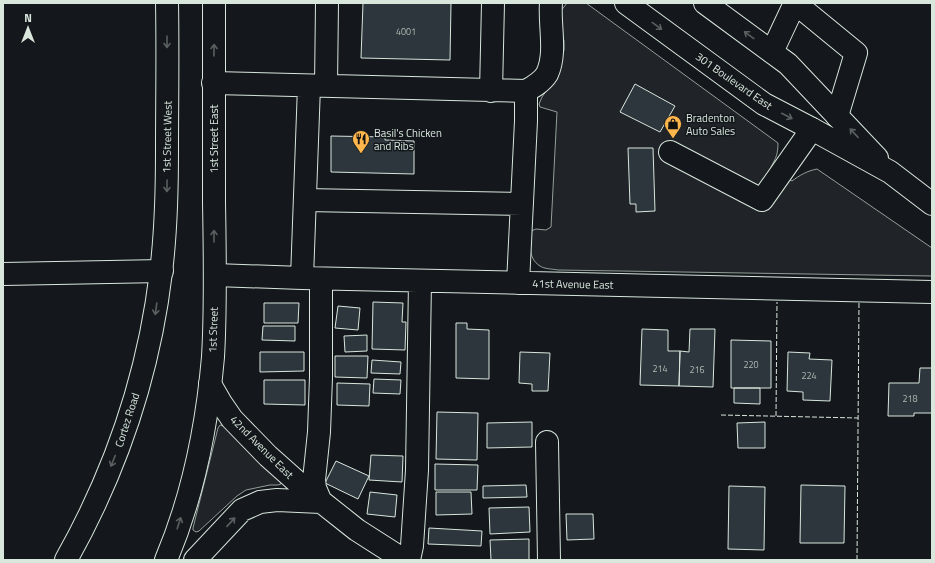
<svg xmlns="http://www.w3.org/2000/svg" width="935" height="563" viewBox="0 0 935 563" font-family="'Titillium Web',sans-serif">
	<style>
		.green { fill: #202428; stroke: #939e99 }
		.building { fill: #2c363c; stroke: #d8e6dc }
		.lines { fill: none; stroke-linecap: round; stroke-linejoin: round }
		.minor-casing { stroke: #d8e6dc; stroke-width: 24 }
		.major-casing { stroke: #d8e6dc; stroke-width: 24 }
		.minor { stroke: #14181c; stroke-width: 22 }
		.major { stroke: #14181c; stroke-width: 22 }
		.fence { stroke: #d8e6dc; stroke-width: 1; stroke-dasharray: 5 2; stroke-linecap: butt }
		.oneway { stroke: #59605f }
		.labels { text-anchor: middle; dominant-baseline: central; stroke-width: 3; stroke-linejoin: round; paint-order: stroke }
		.number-label { font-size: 9px; fill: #adbab4 }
		.street-label { font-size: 11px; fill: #d8e6dc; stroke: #14181c }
		.poi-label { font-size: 11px; fill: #d8e6dc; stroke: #14181c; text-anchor: start }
	</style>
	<rect width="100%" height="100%" fill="#14181c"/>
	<path class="green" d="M 567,3 L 586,3 L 778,143 C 778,154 776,158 771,167 L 792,181 C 800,175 807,171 817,169 L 932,248 L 932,276 L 558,270 C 553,269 544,269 540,266 C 527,258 531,243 531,231 L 536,229 L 546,230 L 551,227 L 557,112 L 540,107 L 539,104 L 542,97 L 557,75 L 564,50 L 564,41 L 559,20 L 560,12 Z
		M 220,425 L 224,426 L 281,481 L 281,484 L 278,485 L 270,485 L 246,490 L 237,496 L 199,531 L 196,532 L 193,530 L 193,528 L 218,428 Z"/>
	<path class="building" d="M 363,3 L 451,3 L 450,60 L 361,58 Z
		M 635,84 L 675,106 L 660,132 L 620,112 Z
		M 331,136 L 385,137 L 385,140 L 414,141 L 414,174 L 331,172 Z
		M 628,148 L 653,148 L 655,211 L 636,212 L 636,204 L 630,204 Z
		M 373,302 L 403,303 L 402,322 L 406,322 L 405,350 L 372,349 Z
		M 264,303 L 299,303 L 298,323 L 264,323 Z
		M 338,306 L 360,308 L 358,330 L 335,328 Z
		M 456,323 L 467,323 L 467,329 L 489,330 L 489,379 L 456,378 Z
		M 263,326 L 295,326 L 295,341 L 262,340 Z
		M 642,329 L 668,330 L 668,351 L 680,351 L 679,386 L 640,385 Z
		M 690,329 L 715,329 L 713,387 L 679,386 L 680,351 L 689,352 Z
		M 367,335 L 367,351 L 345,352 L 344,336 Z
		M 731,340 L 771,341 L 771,388 L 731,388 Z
		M 260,352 L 304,352 L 304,371 L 260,372 Z
		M 520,352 L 550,353 L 548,391 L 532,391 L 532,384 L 519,383 Z
		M 788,352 L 810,353 L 809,359 L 832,360 L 830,401 L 803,400 L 803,392 L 787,391 Z
		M 335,356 L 368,356 L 367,378 L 335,377 Z
		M 372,360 L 401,362 L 400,374 L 371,373 Z
		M 920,368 L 932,368 L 932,413 L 914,413 L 914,416 L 888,416 L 889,383 L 919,383 Z
		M 374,379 L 401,380 L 400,394 L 373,393 Z
		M 264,380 L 305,380 L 305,405 L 264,404 Z
		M 337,383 L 370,384 L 369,406 L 337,405 Z
		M 734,388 L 760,388 L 760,404 L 734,403 Z
		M 437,412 L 478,413 L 477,460 L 436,459 Z
		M 532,422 L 532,447 L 487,448 L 487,423 Z
		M 765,422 L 765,448 L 738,448 L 737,423 Z
		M 371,455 L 403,456 L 402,482 L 369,480 Z
		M 336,461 L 369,476 L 358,499 L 325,483 Z
		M 435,464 L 478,465 L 477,490 L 435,490 Z
		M 526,485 L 527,497 L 483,498 L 483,486 Z
		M 801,485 L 845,486 L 844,543 L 800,543 Z
		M 729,486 L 765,487 L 764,550 L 728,549 Z
		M 370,492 L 397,495 L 395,517 L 367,514 Z
		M 436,492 L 471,492 L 472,514 L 436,515 Z
		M 529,507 L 530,532 L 490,534 L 489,508 Z
		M 566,514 L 593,514 L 594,539 L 567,540 Z
		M 429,528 L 482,531 L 481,546 L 428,544 Z
		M 529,539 L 529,560 L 491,560 L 490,540 Z"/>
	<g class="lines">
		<defs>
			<path id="minor" d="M 795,3 L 856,53 L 837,116
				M 772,52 L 795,3
				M 213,83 L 526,91
				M 326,86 L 327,3
				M 491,91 L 493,3
				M 670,152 L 762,200 L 812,129
				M 305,200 L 522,204
				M 3,274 L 162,271
				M 215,275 L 302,278 L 932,292
				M 302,278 L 309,86
				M 518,283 L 526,121 L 526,91 C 533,87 542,82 547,74 C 557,53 549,25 551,3
				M 210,384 L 221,403 L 232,419 L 268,456 L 304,488 L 357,530 L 404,560
				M 547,442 L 549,560
				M 321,502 L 315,488 L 314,480 L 319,432 L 321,377 L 321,279
				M 195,560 L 242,510 L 260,502 L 277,500 L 321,502
				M 409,560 L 412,546 L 417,470 L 420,281"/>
			<path id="major" d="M 626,3 L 764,104 L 812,129 L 890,172 L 932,204
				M 705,3 L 788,64 L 877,158
				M 66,560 C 116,471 149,373 161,272 C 166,232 167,191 167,151 C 167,102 168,52 167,3
				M 166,560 C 193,496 207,426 213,357 C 216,306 215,254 214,203 C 214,136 214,70 214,3"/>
		</defs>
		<use href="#minor" class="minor-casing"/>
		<use href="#major" class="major-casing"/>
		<use href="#minor" class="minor"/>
		<use href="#major" class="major"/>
		<path class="fence" d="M 721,415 L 858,418
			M 776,416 L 777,302
			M 857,560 L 859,302"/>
	</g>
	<defs><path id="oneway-shaft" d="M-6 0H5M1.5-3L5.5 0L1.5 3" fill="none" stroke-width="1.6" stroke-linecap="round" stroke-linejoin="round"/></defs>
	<g class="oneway">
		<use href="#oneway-shaft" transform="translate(657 26) rotate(36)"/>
		<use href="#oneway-shaft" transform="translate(749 35) rotate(-144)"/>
		<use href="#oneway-shaft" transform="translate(167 42) rotate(90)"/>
		<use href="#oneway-shaft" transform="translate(214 50) rotate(-89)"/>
		<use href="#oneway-shaft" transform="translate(787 116) rotate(27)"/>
		<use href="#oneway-shaft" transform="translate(854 133) rotate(-133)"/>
		<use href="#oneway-shaft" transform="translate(167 186) rotate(91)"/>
		<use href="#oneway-shaft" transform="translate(214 236) rotate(-90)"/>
		<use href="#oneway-shaft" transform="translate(156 309) rotate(98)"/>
		<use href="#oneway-shaft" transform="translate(113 461) rotate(112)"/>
		<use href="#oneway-shaft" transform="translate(231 522) rotate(-47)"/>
		<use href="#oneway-shaft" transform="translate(179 523) rotate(-72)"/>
	</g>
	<defs>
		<symbol id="shop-pin" viewBox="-11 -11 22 30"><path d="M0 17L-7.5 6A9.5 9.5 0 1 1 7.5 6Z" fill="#ffb74d" stroke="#14181c"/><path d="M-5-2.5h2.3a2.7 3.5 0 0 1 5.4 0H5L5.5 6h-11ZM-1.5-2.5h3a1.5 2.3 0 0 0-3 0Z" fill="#111"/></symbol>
		<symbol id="restaurant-pin" viewBox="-11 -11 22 30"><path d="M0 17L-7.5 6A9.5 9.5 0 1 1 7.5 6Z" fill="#ffb74d" stroke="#14181c"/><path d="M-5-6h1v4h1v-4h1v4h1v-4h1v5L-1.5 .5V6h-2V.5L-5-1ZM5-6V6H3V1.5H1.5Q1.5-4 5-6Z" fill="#111"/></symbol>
	</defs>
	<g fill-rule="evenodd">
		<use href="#shop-pin" x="663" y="114" width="20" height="27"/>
		<use href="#restaurant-pin" x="351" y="129" width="20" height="27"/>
	</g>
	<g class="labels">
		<g class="number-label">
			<text x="406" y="31">4001</text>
			<text x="751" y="364">220</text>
			<text x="660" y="368">214</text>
			<text x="697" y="369">216</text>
			<text x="809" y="375">224</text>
			<text x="910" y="398">218</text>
		</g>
		<g class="street-label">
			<text transform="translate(734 81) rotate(35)">301 Boulevard East</text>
			<text transform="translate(167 137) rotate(-89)">1st Street West</text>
			<text transform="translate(214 139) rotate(-90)">1st Street East</text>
			<text transform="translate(573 284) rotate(1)">41st Avenue East</text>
			<text transform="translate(213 330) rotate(-88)">1st Street</text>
			<text transform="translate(127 420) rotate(-72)">Cortez Road</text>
			<text transform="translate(262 447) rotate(45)">42nd Avenue East</text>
		</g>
		<g class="poi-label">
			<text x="686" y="118">Bradenton<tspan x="686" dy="13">Auto Sales</tspan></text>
			<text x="374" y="133">Basil's Chicken<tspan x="374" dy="13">and Ribs</tspan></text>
		</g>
	</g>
	<rect width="935" height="563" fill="none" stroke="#d8e6dc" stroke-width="8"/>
	<g transform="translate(28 28)" stroke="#14181c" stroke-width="3" paint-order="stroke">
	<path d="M0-3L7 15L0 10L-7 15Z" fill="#d8e6dc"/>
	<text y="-6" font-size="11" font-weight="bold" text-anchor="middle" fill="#d8e6dc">N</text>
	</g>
</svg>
